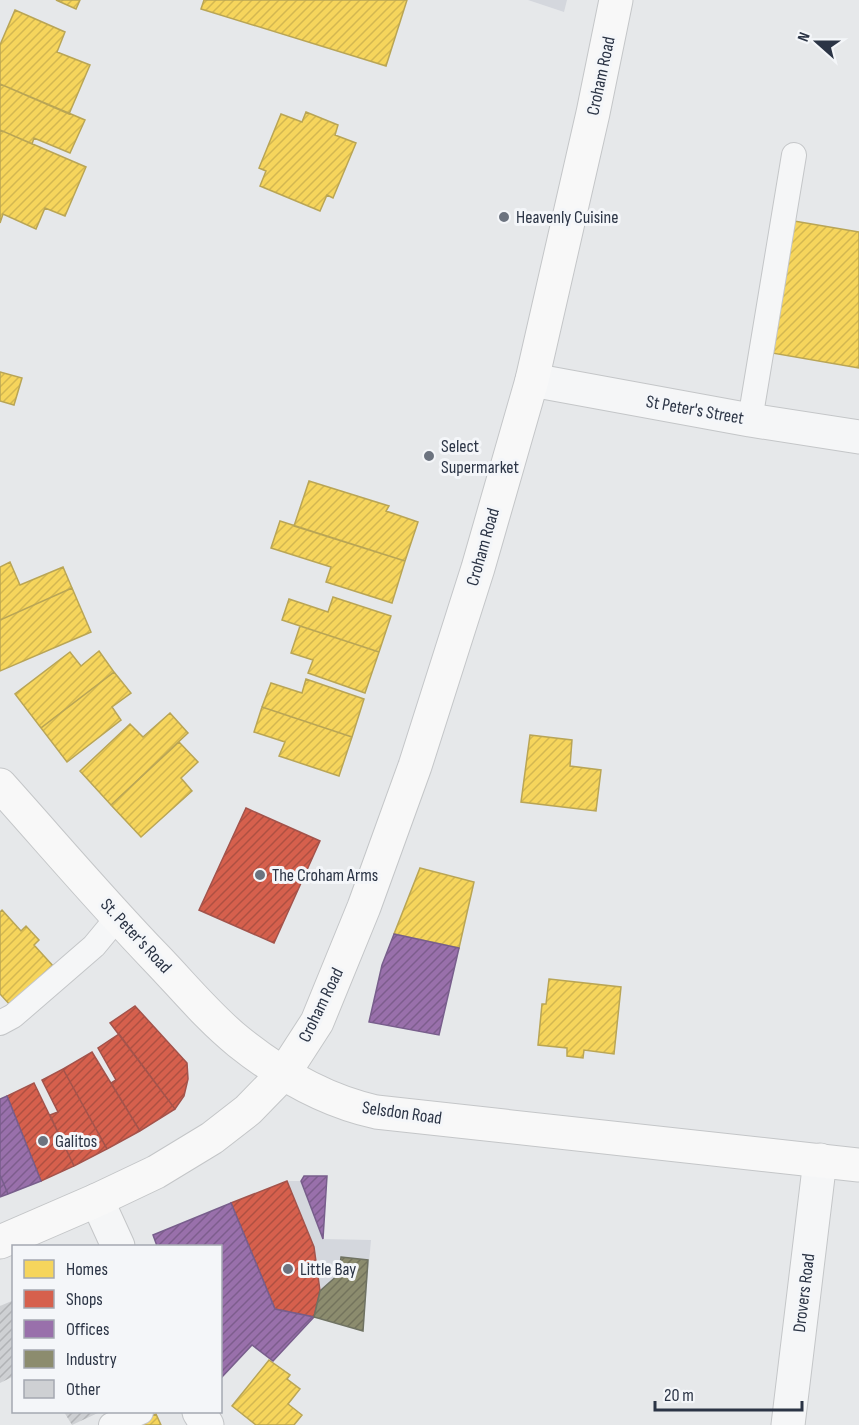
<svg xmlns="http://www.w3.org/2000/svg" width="859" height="1425" viewBox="0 0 859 1425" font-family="'Sofia Sans Condensed',sans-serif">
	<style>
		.built { fill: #d4d7dd }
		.homes { fill: url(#homes-hatch); stroke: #b9a555; stroke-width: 1.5 }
		.shops { fill: url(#shops-hatch); stroke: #a3534b; stroke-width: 1.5 }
		.offices { fill: url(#offices-hatch); stroke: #785e8c; stroke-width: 1.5 }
		.industry { fill: url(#industry-hatch); stroke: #6f7262; stroke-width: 1.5 }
		.building { fill: url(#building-hatch) }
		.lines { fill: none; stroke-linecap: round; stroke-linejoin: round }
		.lane-casing { stroke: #c4c6c8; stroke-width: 26 }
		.street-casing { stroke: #c4c6c8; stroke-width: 35 }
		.secondary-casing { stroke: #c4c6c8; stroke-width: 35 }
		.lane { stroke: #f5f6f7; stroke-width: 24 }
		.street { stroke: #f5f6f7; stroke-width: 33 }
		.secondary { stroke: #f8f8f8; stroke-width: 33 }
		.poi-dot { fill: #6c737f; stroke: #f4f6f9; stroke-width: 2 }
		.labels { text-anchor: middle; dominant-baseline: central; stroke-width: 6; stroke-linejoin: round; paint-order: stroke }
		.street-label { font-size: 18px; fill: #2b3445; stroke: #f4f6f9 }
		.poi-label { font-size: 18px; fill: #2b3445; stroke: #f4f6f9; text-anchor: start }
	</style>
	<defs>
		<pattern id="homes-hatch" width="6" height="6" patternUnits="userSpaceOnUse" patternTransform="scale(1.5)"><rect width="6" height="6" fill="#f6d55c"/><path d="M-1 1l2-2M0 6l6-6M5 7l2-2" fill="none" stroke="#d3b751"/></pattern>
		<pattern id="shops-hatch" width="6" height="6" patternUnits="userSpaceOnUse" patternTransform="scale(1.5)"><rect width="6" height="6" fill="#d6604d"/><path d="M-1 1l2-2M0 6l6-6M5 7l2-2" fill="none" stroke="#ae5042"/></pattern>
		<pattern id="offices-hatch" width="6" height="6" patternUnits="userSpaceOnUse" patternTransform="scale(1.5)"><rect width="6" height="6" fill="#9970ab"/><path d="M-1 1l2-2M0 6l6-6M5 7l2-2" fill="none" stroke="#7d5d8d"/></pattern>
		<pattern id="industry-hatch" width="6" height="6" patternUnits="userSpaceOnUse" patternTransform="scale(1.5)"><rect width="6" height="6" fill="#8c8c6e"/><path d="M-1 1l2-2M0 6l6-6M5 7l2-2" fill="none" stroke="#73735c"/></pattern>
		<pattern id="building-hatch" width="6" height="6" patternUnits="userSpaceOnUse" patternTransform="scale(1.5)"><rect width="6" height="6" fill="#ced0d3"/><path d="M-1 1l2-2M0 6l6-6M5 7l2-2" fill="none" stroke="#b1b3b6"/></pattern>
	</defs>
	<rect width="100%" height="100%" fill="#e6e8ea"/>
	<path class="built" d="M 528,0 L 567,0 L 564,12 Z
		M 287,1181 L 301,1181 L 323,1239 L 371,1240 L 363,1331 L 314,1317 L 320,1291 L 314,1247 Z"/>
	<path class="homes" d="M 56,0 L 80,0 L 76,9 Z
		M 204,0 L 407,0 L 386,66 L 201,9 Z
		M 15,10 L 65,32 L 57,52 L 90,65 L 69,114 L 0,84 L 0,45 Z
		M 0,84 L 85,120 L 70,153 L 34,138 L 32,144 L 0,130 Z
		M 306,112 L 338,125 L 335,135 L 356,143 L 333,198 L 327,195 L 320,211 L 260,186 L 266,171 L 259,168 L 281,114 L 302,122 Z
		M 0,130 L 86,167 L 65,216 L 45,208 L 36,229 L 3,214 L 0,223 Z
		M 794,221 L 859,232 L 859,368 L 772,353 Z
		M 0,372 L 22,378 L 14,405 L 0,401 Z
		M 309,481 L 389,506 L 386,511 L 418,522 L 405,561 L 294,526 Z
		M 280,521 L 405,561 L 392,603 L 326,582 L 331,567 L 271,548 Z
		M 10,562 L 20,585 L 63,567 L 72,588 L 0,620 L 0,567 Z
		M 72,588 L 91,632 L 0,671 L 0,620 Z
		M 333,597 L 391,616 L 379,652 L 282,620 L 289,599 L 328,612 Z
		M 300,626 L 379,652 L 365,693 L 308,673 L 313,660 L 291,653 Z
		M 99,651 L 114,672 L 41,728 L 15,694 L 70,652 L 81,666 Z
		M 114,672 L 131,693 L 112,707 L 121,720 L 67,762 L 41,728 Z
		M 306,679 L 364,699 L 352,737 L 262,707 L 271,683 L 302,693 Z
		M 262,707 L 352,737 L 339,776 L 279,756 L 285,742 L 254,732 Z
		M 170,713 L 188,733 L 111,805 L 80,771 L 130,724 L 143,737 Z
		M 530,735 L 572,740 L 570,766 L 601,770 L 596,811 L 521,802 Z
		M 179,742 L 198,762 L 181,778 L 192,791 L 141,837 L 111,805 Z
		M 420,868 L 474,882 L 459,948 L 394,934 Z
		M 2,910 L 21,931 L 26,926 L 39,940 L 34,945 L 54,967 L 11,1006 L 0,994 L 0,912 Z
		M 549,979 L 621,987 L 614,1054 L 584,1050 L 583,1058 L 567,1056 L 567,1048 L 538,1045 L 542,1004 L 546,1004 Z
		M 269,1360 L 290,1375 L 287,1379 L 300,1389 L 288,1404 L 302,1415 L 294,1425 L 256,1425 L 232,1406 Z
		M 156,1414 L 161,1425 L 130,1425 Z"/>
	<path class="shops" d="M 246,808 L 320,841 L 274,943 L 199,910 Z
		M 135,1006 L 187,1063 L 188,1079 L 184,1096 L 175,1109 L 110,1023 Z
		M 119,1034 L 175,1109 L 140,1131 L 111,1083 L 116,1080 L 98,1048 Z
		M 92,1052 L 140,1131 L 107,1149 L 63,1069 Z
		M 63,1069 L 107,1149 L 74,1166 L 50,1115 L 58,1112 L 42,1080 Z
		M 34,1083 L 74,1166 L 41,1181 L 7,1096 Z
		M 287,1181 L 314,1247 L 320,1291 L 314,1317 L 275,1309 L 231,1203 Z"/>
	<path class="offices" d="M 394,934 L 459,948 L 439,1035 L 369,1022 L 382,965 Z
		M 7,1096 L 41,1181 L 8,1194 L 0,1175 L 0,1099 Z
		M 0,1175 L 8,1194 L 0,1197 Z
		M 304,1176 L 327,1176 L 323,1239 L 301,1181 Z
		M 231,1203 L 275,1309 L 314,1317 L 273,1361 L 252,1345 L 220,1379 L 220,1246 L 157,1246 L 153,1235 Z"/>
	<path class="industry" d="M 341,1257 L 368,1260 L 363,1331 L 314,1317 L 320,1291 L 339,1274 Z"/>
	<path class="building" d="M 14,1300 L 14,1376 L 0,1383 L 0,1306 Z
		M 64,1412 L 100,1412 L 72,1425 Z"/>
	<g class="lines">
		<defs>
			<path id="lane" d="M 750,420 L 794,155
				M 0,1023 L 13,1016 L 94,946 L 118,917
				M 111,1425 L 141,1412"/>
			<path id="street" d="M 532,380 L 750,420 L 859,437
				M 97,1200 L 118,1246
				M 199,1412 L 207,1425
				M 788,1425 L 820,1160"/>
			<path id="secondary" d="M 0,785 C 52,843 102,902 156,958 C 183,986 209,1018 239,1042 C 279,1074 326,1101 376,1112 L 859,1165
				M 0,1242 L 97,1200 L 156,1172 L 212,1138 L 248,1110 L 284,1073 L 317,1022 L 364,907 L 415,766 L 478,568 L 532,380 L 593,113 L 616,0"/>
		</defs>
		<use href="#lane" class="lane-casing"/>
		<use href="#street" class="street-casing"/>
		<use href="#secondary" class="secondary-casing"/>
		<use href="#lane" class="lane"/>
		<use href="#street" class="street"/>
		<use href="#secondary" class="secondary"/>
	</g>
	<g class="poi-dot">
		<circle cx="504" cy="217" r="6"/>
		<circle cx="429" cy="456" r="6"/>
		<circle cx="260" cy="875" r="6"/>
		<circle cx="43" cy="1141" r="6"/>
		<circle cx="288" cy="1269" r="6"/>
	</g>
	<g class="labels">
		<g class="street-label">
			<text transform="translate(601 76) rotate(-78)">Croham Road</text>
			<text transform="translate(695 410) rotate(10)">St Peter's Street</text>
			<text transform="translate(483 547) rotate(-74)">Croham Road</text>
			<text transform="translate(136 936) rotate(47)">St. Peter's Road</text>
			<text transform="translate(321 1005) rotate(-64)">Croham Road</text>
			<text transform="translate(402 1113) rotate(8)">Selsdon Road</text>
			<text transform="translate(804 1293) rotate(-83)">Drovers Road</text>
		</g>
		<g class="poi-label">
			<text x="516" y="217">Heavenly Cuisine</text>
			<text x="441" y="446">Select<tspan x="441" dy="21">Supermarket</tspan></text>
			<text x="272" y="875">The Croham Arms</text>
			<text x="55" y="1141">Galitos</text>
			<text x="300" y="1269">Little Bay</text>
		</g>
	</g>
	<rect x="12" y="1245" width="210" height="168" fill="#f4f6f9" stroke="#a4a8b1" stroke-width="1.5"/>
	<rect x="24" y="1260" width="30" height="18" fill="#f6d55c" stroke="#a4a8b1" stroke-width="1.5"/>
	<text x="66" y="1275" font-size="18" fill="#2b3445">Homes</text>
	<rect x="24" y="1290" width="30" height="18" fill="#d6604d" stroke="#a4a8b1" stroke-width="1.5"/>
	<text x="66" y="1305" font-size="18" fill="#2b3445">Shops</text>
	<rect x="24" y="1320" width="30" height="18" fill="#9970ab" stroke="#a4a8b1" stroke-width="1.5"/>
	<text x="66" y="1335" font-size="18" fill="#2b3445">Offices</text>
	<rect x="24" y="1350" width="30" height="18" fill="#8c8c6e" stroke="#a4a8b1" stroke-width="1.5"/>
	<text x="66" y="1365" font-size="18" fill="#2b3445">Industry</text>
	<rect x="24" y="1380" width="30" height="18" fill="#ced0d3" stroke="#a4a8b1" stroke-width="1.5"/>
	<text x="66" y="1395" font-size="18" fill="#2b3445">Other</text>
	<g transform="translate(817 42) rotate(291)" stroke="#f4f6f9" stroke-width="4.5" paint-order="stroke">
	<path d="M0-4.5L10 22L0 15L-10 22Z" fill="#2b3445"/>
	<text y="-9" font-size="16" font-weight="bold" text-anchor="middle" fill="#2b3445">N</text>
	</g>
	<path d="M655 1401v9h147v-9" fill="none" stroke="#2b3445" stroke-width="3"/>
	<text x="664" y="1401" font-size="18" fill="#2b3445" stroke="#f4f6f9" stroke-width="4.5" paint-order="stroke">20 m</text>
</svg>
